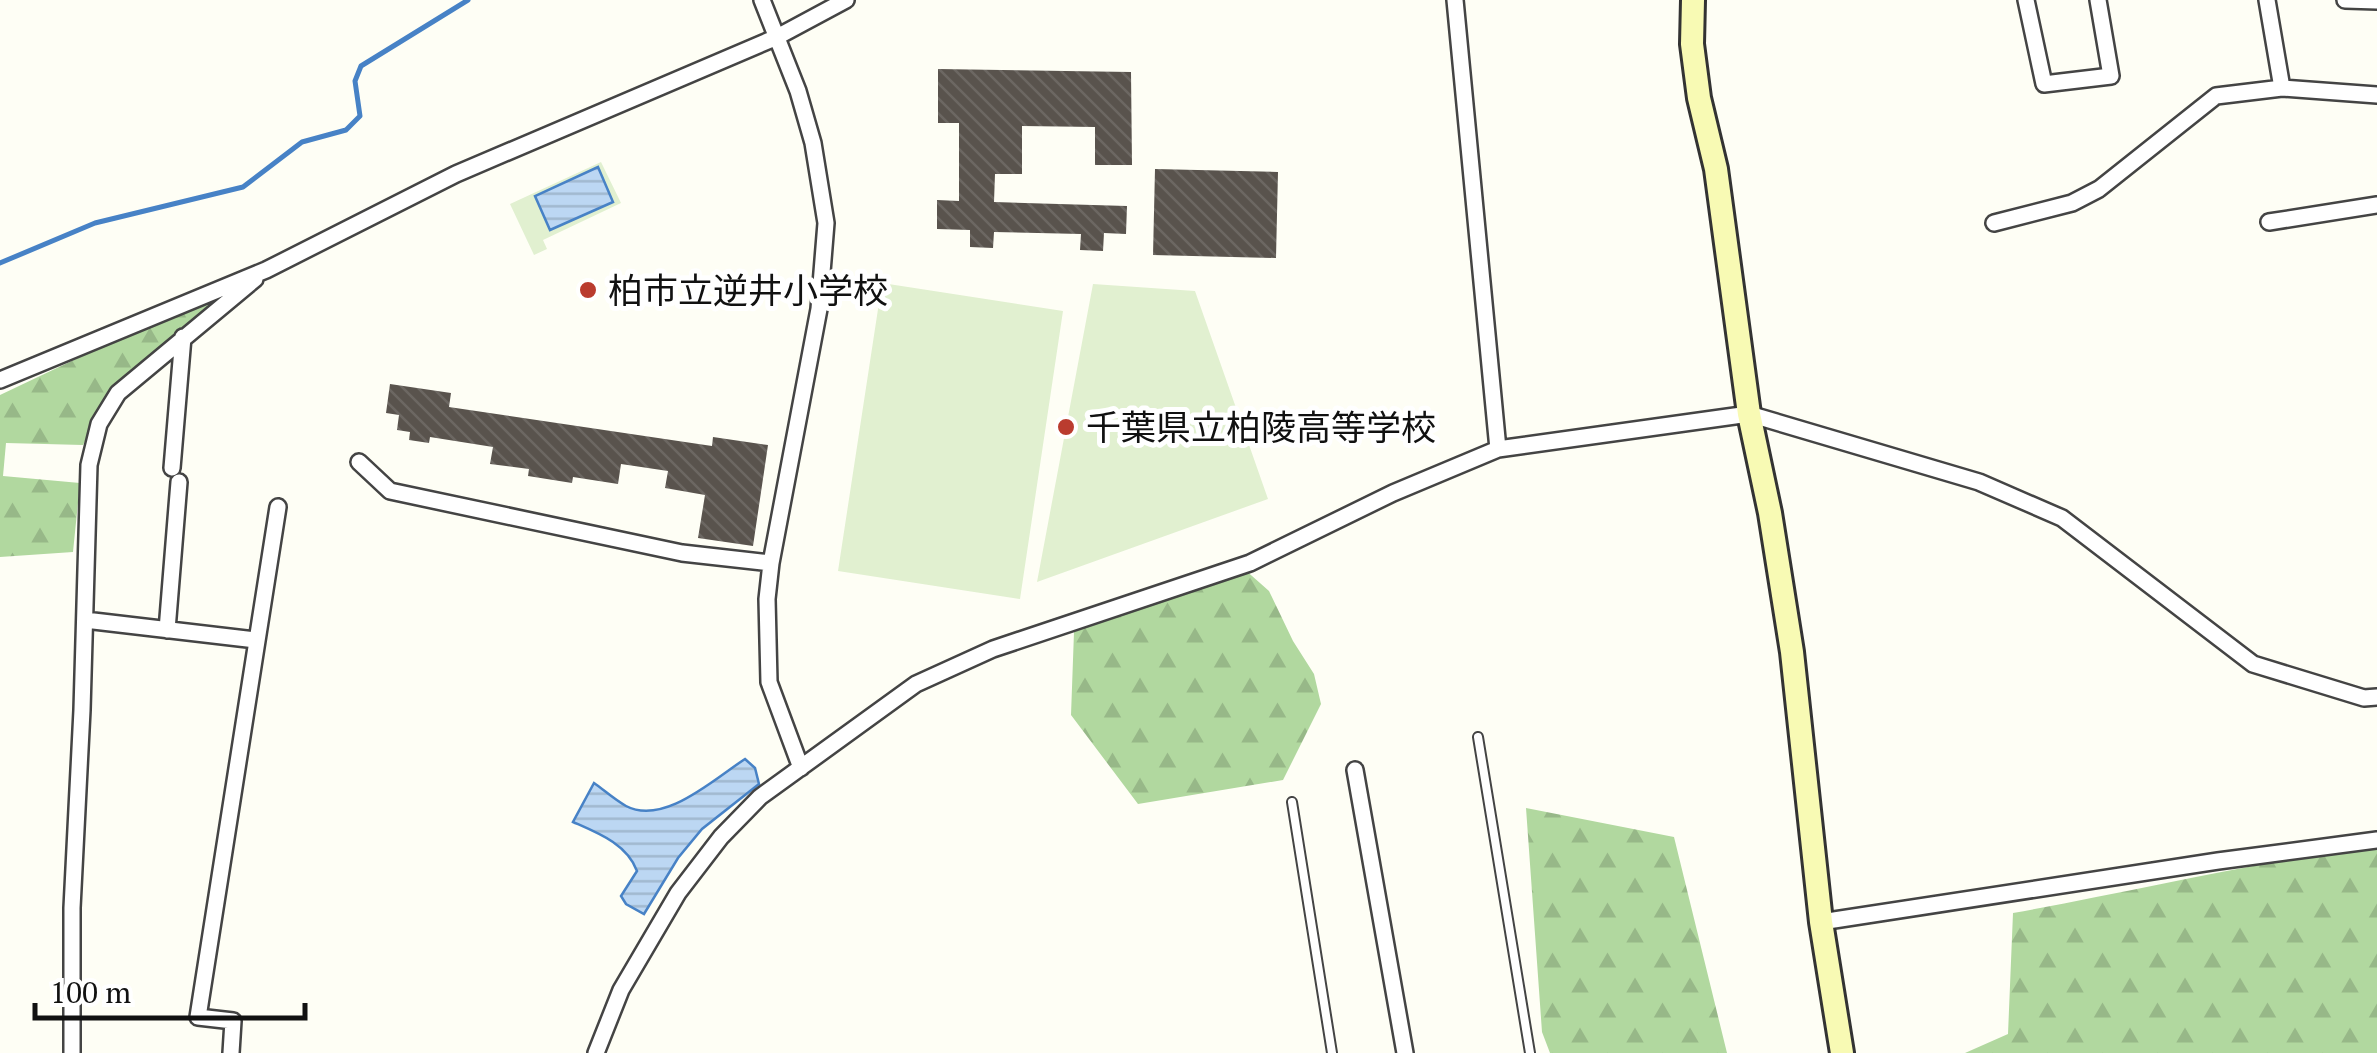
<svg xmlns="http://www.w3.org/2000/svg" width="2377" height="1053" viewBox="0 0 2377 1053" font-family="'PT Serif','Noto Sans JP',serif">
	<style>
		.forest { fill: url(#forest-firs) }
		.pitch { fill: #e1f0d0 }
		.water { fill: url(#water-rules); stroke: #4782c6; stroke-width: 2.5 }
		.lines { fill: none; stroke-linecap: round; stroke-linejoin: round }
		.stream { stroke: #4782c6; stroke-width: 5 }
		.building { fill: url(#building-back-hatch) }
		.lane-casing { stroke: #444; stroke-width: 12 }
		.street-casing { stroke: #444; stroke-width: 20 }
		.secondary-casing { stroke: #333; stroke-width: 28 }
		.lane { stroke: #fff; stroke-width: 8 }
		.street { stroke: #fff; stroke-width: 15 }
		.secondary { stroke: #f8fab4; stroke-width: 22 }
		.poi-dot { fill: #ba3c2f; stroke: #fff; stroke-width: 4 }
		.labels { text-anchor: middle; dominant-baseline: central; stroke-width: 10; stroke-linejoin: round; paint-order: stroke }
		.poi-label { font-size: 35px; fill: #111; stroke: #fff; text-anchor: start }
	</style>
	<defs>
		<pattern id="forest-firs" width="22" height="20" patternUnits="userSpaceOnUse" patternTransform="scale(2.5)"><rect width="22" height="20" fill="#b1d89f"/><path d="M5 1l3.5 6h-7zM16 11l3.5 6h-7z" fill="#97b888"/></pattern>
		<pattern id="water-rules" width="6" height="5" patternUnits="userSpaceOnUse" patternTransform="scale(2.5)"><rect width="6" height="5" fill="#bcd7f3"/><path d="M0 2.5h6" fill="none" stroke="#a1b8cf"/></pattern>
		<pattern id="building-back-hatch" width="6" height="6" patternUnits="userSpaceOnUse" patternTransform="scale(2.5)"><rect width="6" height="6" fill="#59534d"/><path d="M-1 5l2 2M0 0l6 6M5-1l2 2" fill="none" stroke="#6c6762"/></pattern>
	</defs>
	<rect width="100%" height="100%" fill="#fefef5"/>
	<path class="forest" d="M 227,294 L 113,386 L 83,445 L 6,443 L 3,476 L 80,483 L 73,552 L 0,557 L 0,395 L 177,311 Z
		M 1243,568 L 1269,591 L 1293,641 L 1314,674 L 1321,704 L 1283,780 L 1138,804 L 1071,715 L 1074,632 Z
		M 1526,808 L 1674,837 L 1727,1053 L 1550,1053 L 1542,1032 Z
		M 2377,846 L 2377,1053 L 1965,1053 L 2008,1034 L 2013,913 C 2135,891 2255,862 2377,846 Z"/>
	<path class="pitch" d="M 601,162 L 621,203 L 543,240 L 547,249 L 534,255 L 510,204 Z
		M 882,283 L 1063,311 L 1020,599 L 838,571 Z
		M 1093,284 L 1195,291 L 1268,499 L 1037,582 Z"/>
	<path class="water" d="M 598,167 L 613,202 L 550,230 L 535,196 Z
		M 745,759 L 755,768 L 759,784 L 702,829 L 678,858 L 644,914 L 626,904 L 621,896 L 637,871 C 627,844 598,833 573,822 L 594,783 C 604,790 615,800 626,806 C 664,826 714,779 745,759 Z"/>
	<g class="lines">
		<path class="stream" d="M 0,263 L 95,223 L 243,187 L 302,142 L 346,130 L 360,116 L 355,81 L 361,66 L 468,0"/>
	</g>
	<path class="building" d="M 938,69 L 1131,72 L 1132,165 L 1095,165 L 1095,127 L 1022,126 L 1022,174 L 995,174 L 994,202 L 1127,206 L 1126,234 L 1104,233 L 1103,251 L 1080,250 L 1081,234 L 994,232 L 993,248 L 970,247 L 970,230 L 937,229 L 937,200 L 959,201 L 959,123 L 938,123 Z
		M 1155,169 L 1278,172 L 1276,258 L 1153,255 Z
		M 390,384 L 451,393 L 449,407 L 712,446 L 713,437 L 768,445 L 753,546 L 698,538 L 705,495 L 665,488 L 668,471 L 621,464 L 618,484 L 573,477 L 572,483 L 528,476 L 529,469 L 490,464 L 493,447 L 430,437 L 429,443 L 409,440 L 410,432 L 397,430 L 399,415 L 386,413 Z"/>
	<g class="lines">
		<defs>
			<path id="lane" d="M 1478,737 L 1530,1053
				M 1292,802 L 1332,1053"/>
			<path id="street" d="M 762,0 L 798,91 L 813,143 L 826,223 L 819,309 L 771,563 L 767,599 L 769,682 L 801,768
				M 1455,0 L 1498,449
				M 2026,0 L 2044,84 L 2111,76 L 2098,0
				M 2267,0 L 2282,88
				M 2345,0 L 2377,1
				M 2269,222 L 2377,205
				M 1994,223 L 2072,203 L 2099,189 L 2216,96 L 2282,88 L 2377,95
				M 0,380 L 266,270 L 456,174 L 777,37 L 846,0
				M 359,462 L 390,491 L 682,553 L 771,563
				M 172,468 L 183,337
				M 85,620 L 256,640
				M 167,630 L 179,482
				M 1355,770 L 1405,1053
				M 1821,922 L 2218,861 L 2377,840
				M 72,1053 L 72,908 L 82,710 L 89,465 L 99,424 L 118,393 L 255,279
				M 231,1053 L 233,1021 L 198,1017 L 278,507
				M 596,1053 L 621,990 L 678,893 L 721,837 L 760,797 L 916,684 L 993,649 L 1250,563 L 1393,493 L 1498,449 L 1749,414 L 1979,482 L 2062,518 L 2253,664 L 2364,698 L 2377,697"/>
			<path id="secondary" d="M 1693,0 L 1692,44 L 1699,98 L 1716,169 L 1749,414 L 1770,513 L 1792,652 L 1821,922 L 1842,1053"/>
		</defs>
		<use href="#lane" class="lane-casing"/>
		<use href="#street" class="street-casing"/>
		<use href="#secondary" class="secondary-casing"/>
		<use href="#lane" class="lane"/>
		<use href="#street" class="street"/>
		<use href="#secondary" class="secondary"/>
	</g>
	<g class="poi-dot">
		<circle cx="588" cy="290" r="10"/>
		<circle cx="1066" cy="427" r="10"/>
	</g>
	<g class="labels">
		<g class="poi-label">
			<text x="608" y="290">柏市立逆井小学校</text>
			<text x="1086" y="427">千葉県立柏陵高等学校</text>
		</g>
	</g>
	<path d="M35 1003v15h270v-15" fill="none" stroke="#111111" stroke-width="5"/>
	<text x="50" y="1003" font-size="30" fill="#111111" stroke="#ffffff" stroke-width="8" paint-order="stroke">100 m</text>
</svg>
